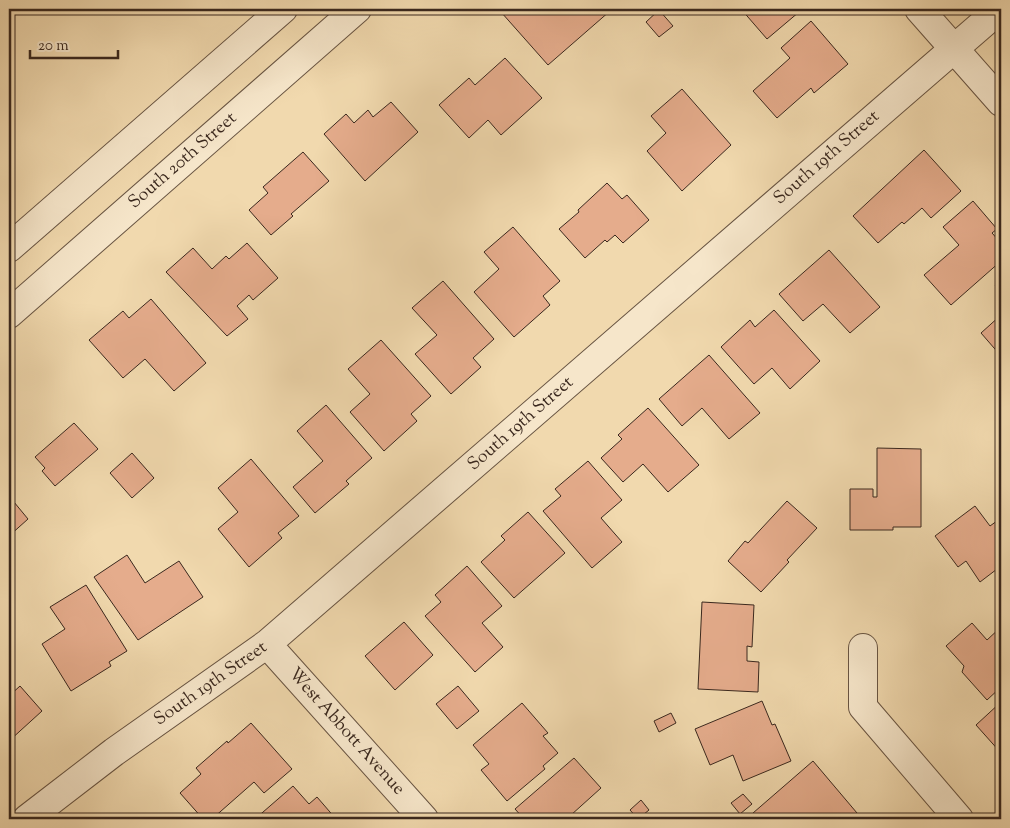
<svg xmlns="http://www.w3.org/2000/svg" width="1010" height="828" viewBox="0 0 1010 828" font-family="'Sorts Mill Goudy',serif">
	<style>
		.building { fill: #e5ac8c; stroke: #3a281e }
		.lines { fill: none; stroke-linecap: round; stroke-linejoin: round }
		.minor-casing { stroke: #685442; stroke-width: 30 }
		.minor { stroke: #f6e6ca; stroke-width: 28 }
		.labels { text-anchor: middle; dominant-baseline: central; stroke-width: 4; stroke-linejoin: round; paint-order: stroke }
		.street-label { font-size: 18px; fill: #3a281e; stroke: #f6e6ca }
	</style>
	<rect width="100%" height="100%" fill="#f1d9ae"/>
	<filter id="stains"><feTurbulence type="fractalNoise" baseFrequency=".004" numOctaves="4"/><feColorMatrix values="0 0 0 0 .2 0 0 0 0 .09 0 0 0 0 .02 0 0 0 .5 -.17"/></filter>
	<radialGradient id="worn" r=".72"><stop offset=".6" stop-color="#630" stop-opacity="0"/><stop offset="1" stop-color="#630" stop-opacity=".3"/></radialGradient>
	<path class="building" d="M 504,9 L 608,9 L 610,11 L 548,65 L 501,12 Z
		M 741,9 L 796,9 L 799,12 L 767,39 Z
		M 659,10 L 673,26 L 659,37 L 646,22 Z
		M 811,21 L 848,64 L 814,93 L 811,88 L 777,118 L 753,91 L 790,58 L 781,48 Z
		M 9,46 L 15,52 L 9,58 Z
		M 505,58 L 542,98 L 501,135 L 488,120 L 469,138 L 439,105 L 469,78 L 475,85 Z
		M 682,89 L 731,145 L 682,191 L 647,151 L 666,133 L 651,116 Z
		M 391,102 L 418,132 L 365,181 L 324,134 L 346,114 L 354,123 L 368,110 L 373,117 Z
		M 924,150 L 961,191 L 931,218 L 922,208 L 904,224 L 902,222 L 878,243 L 853,216 Z
		M 303,152 L 329,181 L 291,214 L 293,216 L 271,235 L 249,210 L 268,193 L 263,187 Z
		M 607,183 L 622,199 L 627,195 L 649,220 L 623,243 L 615,235 L 607,242 L 605,240 L 585,258 L 559,229 L 579,212 L 578,210 Z
		M 973,201 L 997,229 L 992,233 L 1001,243 L 1001,261 L 951,305 L 924,275 L 959,245 L 943,227 Z
		M 513,227 L 560,281 L 543,296 L 550,305 L 514,337 L 474,292 L 499,269 L 484,252 Z
		M 247,243 L 278,278 L 253,300 L 249,295 L 237,306 L 248,319 L 227,336 L 166,272 L 193,248 L 212,269 L 226,256 L 229,259 Z
		M 829,250 L 880,307 L 850,333 L 823,304 L 803,321 L 779,294 Z
		M 1001,280 L 1001,292 L 995,285 Z
		M 443,281 L 494,339 L 473,358 L 481,367 L 451,394 L 415,354 L 437,335 L 412,308 Z
		M 151,299 L 206,363 L 174,391 L 145,359 L 123,378 L 89,340 L 123,311 L 129,318 Z
		M 774,310 L 820,361 L 790,389 L 772,368 L 754,384 L 721,347 L 750,320 L 755,327 Z
		M 1001,315 L 1001,356 L 981,333 Z
		M 381,340 L 431,396 L 411,414 L 417,421 L 384,451 L 350,412 L 370,394 L 348,369 Z
		M 709,355 L 760,413 L 729,439 L 702,408 L 682,426 L 659,399 Z
		M 326,405 L 372,458 L 346,481 L 349,484 L 315,513 L 293,487 L 323,461 L 297,431 Z
		M 648,408 L 699,465 L 668,492 L 643,464 L 623,482 L 601,458 L 622,439 L 618,435 Z
		M 74,423 L 98,449 L 55,486 L 42,471 L 45,468 L 35,457 Z
		M 877,448 L 921,449 L 921,527 L 893,527 L 893,530 L 850,530 L 850,489 L 873,489 L 873,497 L 877,497 Z
		M 132,453 L 154,478 L 132,498 L 110,473 Z
		M 251,459 L 299,516 L 278,533 L 282,538 L 249,567 L 218,529 L 238,512 L 218,488 Z
		M 588,461 L 622,500 L 601,518 L 622,542 L 592,568 L 543,511 L 561,496 L 555,489 Z
		M 9,496 L 28,519 L 9,536 Z
		M 787,501 L 817,528 L 787,560 L 789,562 L 761,592 L 728,561 L 745,541 L 748,543 Z
		M 975,506 L 990,526 L 1001,518 L 1001,566 L 980,582 L 966,561 L 958,567 L 935,536 Z
		M 528,512 L 565,553 L 514,598 L 481,562 L 505,540 L 501,536 Z
		M 127,555 L 145,583 L 179,561 L 203,597 L 138,640 L 94,577 Z
		M 467,566 L 502,606 L 482,623 L 503,647 L 475,672 L 425,616 L 441,602 L 435,595 Z
		M 86,585 L 127,651 L 109,662 L 111,666 L 71,691 L 42,644 L 65,629 L 50,607 Z
		M 702,602 L 754,605 L 752,647 L 747,646 L 747,661 L 759,662 L 758,692 L 698,689 Z
		M 404,622 L 433,655 L 395,690 L 365,656 Z
		M 972,623 L 987,640 L 1001,627 L 1001,687 L 987,700 L 962,672 L 964,666 L 946,646 Z
		M 9,624 L 14,630 L 9,634 Z
		M 20,686 L 42,711 L 9,741 L 9,696 Z
		M 458,686 L 479,711 L 457,729 L 436,704 Z
		M 762,701 L 772,725 L 775,724 L 791,761 L 743,781 L 733,755 L 710,765 L 695,729 Z
		M 1001,702 L 1001,753 L 976,725 Z
		M 522,703 L 548,733 L 543,736 L 558,753 L 543,766 L 545,769 L 507,801 L 481,770 L 489,764 L 473,745 Z
		M 671,713 L 676,723 L 659,732 L 654,721 Z
		M 251,723 L 292,769 L 264,793 L 254,782 L 212,819 L 203,819 L 180,793 L 201,774 L 196,768 L 227,741 L 228,743 Z
		M 574,758 L 601,788 L 571,815 L 575,819 L 524,819 L 515,809 Z
		M 813,761 L 857,813 L 849,819 L 815,819 L 813,816 L 810,819 L 759,819 L 753,813 Z
		M 293,786 L 309,804 L 317,797 L 336,819 L 255,819 Z
		M 743,794 L 752,804 L 740,814 L 731,803 Z
		M 641,800 L 649,810 L 638,819 L 630,810 Z"/>
	<g class="lines">
		<defs>
			<path id="minor" d="M 919,9 L 1001,102
				M 9,248 L 283,9
				M 9,314 L 357,9
				M 267,644 L 424,819
				M 863,648 L 863,707 L 959,819
				M 27,819 L 114,752 L 267,644 L 1000,9"/>
		</defs>
		<use href="#minor" class="minor-casing"/>
		<use href="#minor" class="minor"/>
	</g>
	<g class="labels">
		<g class="street-label">
			<text transform="translate(827 158) rotate(-41)">South 19th Street</text>
			<text transform="translate(183 161) rotate(-41)">South 20th Street</text>
			<text transform="translate(521 424) rotate(-41)">South 19th Street</text>
			<text transform="translate(211 684) rotate(-35)">South 19th Street</text>
			<text transform="translate(346 732) rotate(48)">West Abbott Avenue</text>
		</g>
	</g>
	<rect width="1010" height="828" fill="none" stroke="#f1d9ae" stroke-width="30"/>
	<rect x="10" y="10" width="990" height="808" fill="none" stroke="#3a281e" stroke-width="2.5"/>
	<rect x="15" y="15" width="980" height="798" fill="none" stroke="#3a281e"/>
	<path d="M30 50v8h88v-8" fill="none" stroke="#3a281e" stroke-width="2.5"/>
	<text x="38" y="50" font-size="15" fill="#3a281e" stroke="#f6e6ca" stroke-width="4" paint-order="stroke">20 m</text>
	<rect width="100%" height="100%" filter="url(#stains)"/>
	<rect width="100%" height="100%" fill="url(#worn)"/>
</svg>
